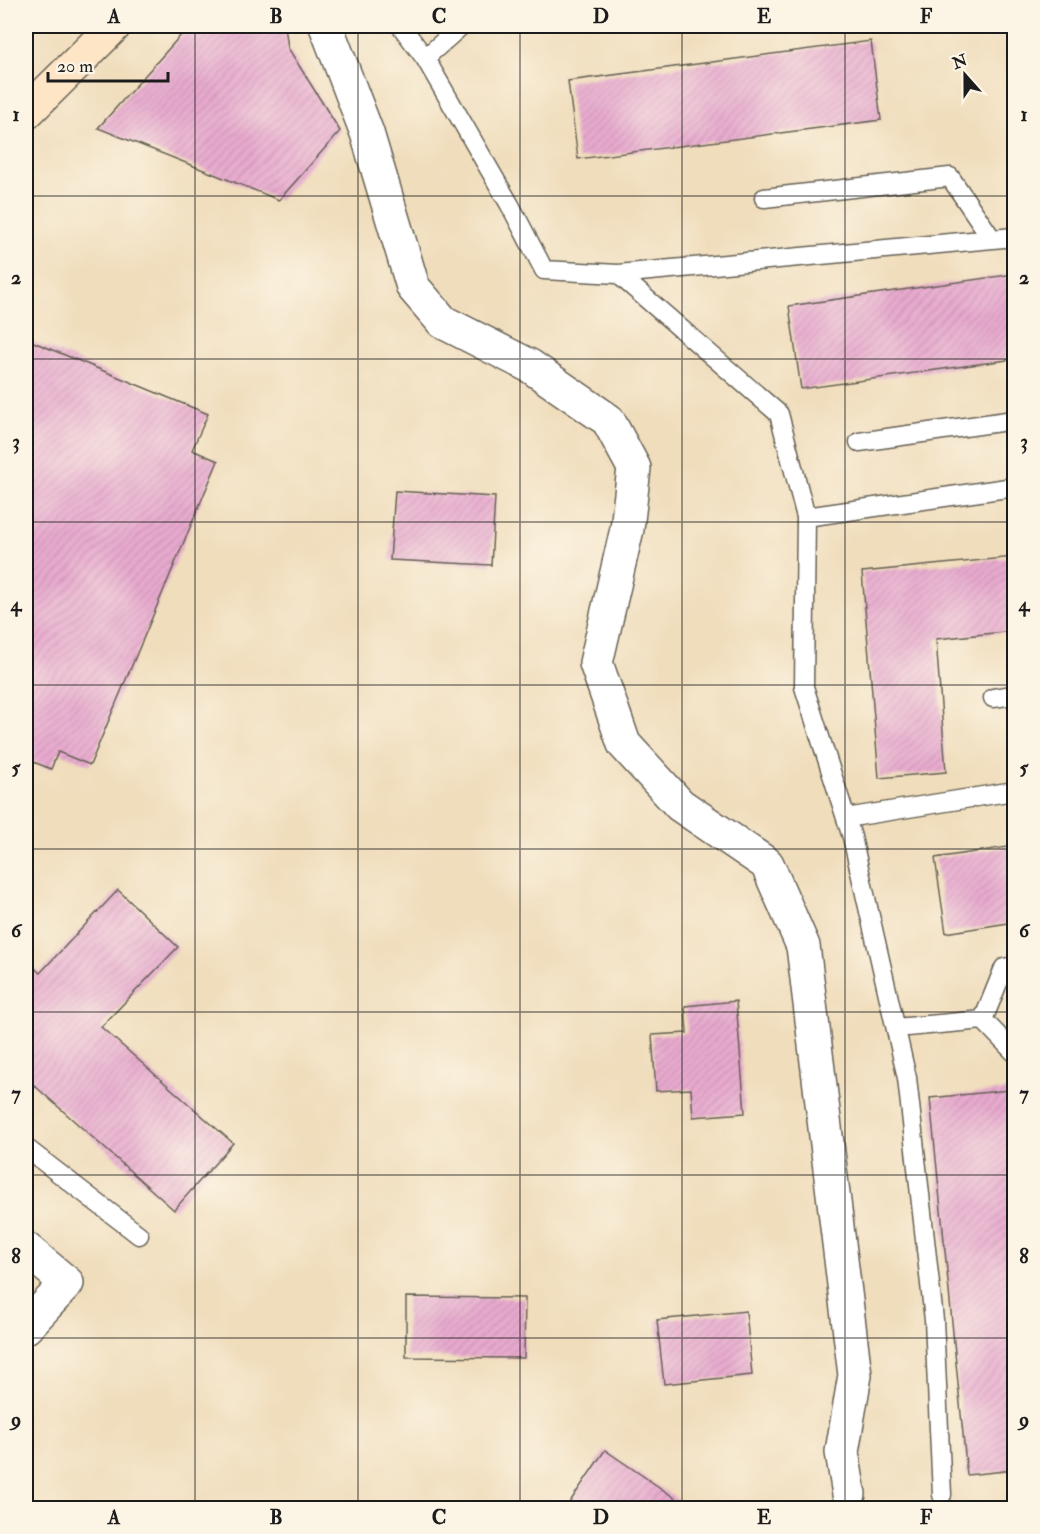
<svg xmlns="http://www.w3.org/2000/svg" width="1040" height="1534" viewBox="0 0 1040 1534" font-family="'IM FELL Double Pica',serif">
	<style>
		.building { fill: url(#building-hatch) }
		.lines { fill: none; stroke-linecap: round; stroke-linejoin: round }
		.lane-casing { stroke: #666054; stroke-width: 21 }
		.street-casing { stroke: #666054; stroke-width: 36 }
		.secondary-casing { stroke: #666054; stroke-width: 36 }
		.lane { stroke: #fff; stroke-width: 18 }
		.street { stroke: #fff; stroke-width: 33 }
		.secondary { stroke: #fde5c5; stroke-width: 33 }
		.grid { fill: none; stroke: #1c1c1c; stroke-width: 1.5; stroke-opacity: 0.55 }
		.neatline { fill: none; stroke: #1c1c1c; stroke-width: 2 }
		.grid-label { font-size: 20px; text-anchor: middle; font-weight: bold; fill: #1c1c1c }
	</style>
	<defs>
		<pattern id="building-hatch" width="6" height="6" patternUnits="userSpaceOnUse" patternTransform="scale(1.5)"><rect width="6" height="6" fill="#e8aacf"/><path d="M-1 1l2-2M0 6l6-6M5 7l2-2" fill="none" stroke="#c692b1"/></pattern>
	</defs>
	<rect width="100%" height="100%" fill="#fcf5e5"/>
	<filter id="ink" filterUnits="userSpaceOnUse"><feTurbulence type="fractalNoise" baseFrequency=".0167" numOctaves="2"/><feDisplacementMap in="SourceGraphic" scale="12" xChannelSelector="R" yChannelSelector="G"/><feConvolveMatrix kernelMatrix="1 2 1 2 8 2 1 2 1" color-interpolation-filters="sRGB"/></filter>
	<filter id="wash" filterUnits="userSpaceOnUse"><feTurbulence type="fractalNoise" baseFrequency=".008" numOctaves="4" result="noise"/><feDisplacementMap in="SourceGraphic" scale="24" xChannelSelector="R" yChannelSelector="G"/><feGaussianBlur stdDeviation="1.35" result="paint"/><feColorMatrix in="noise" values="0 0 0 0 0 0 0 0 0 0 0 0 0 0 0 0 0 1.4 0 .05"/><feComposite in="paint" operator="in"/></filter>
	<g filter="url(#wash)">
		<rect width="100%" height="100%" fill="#f0ddbc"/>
		<g id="blocks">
			<path class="building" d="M 189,26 L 285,26 L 288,48 L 340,131 L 279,200 L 98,128 Z
				M 871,41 L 881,120 L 578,159 L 568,81 Z
				M 1014,274 L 1014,359 L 801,389 L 789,306 Z
				M 26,339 L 208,414 L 192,450 L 218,461 L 90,765 L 58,752 L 51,769 L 26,759 Z
				M 395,491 L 495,497 L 491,565 L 390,560 Z
				M 1014,557 L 1014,631 L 936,639 L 946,772 L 879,778 L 862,572 Z
				M 1014,846 L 1014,922 L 946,933 L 935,858 Z
				M 118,890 L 178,947 L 101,1027 L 233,1143 L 174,1210 L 26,1078 L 26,960 L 40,973 Z
				M 736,1001 L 745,1113 L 693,1117 L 691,1089 L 656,1091 L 652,1035 L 687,1033 L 685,1006 Z
				M 1010,1090 L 1014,1136 L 1014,1470 L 967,1475 L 930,1098 Z
				M 406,1297 L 525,1298 L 524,1358 L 406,1357 Z
				M 746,1311 L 752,1375 L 664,1384 L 657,1320 Z
				M 605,1450 L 691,1509 L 565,1509 Z"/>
		</g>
	</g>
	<g filter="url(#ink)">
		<use href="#blocks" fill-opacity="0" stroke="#666054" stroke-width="1.5"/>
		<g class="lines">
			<defs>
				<path id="lane" d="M 401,26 L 425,58 L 510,205 L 544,270 L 618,274 L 1014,237
					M 425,58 L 461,26
					M 764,198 L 950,177 L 992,239
					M 618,274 L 779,414 L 806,517 L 804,687 L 852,837 L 907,1078 L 934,1320 L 942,1495
					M 859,442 L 1014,420
					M 806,517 L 1014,487
					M 993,698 L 1014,695
					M 846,818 L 1014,791
					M 983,1020 L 1014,1052
					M 896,1028 L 983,1020 L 1004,968 L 1014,966
					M 26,1148 L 139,1235"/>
				<path id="street" d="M 326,26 L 367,133 L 413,287 L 443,322 L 530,366 L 608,420 L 634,468 L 627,529 L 596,663 L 624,744 L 680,805 L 767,864 L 803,946 L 855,1375 L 842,1452 L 849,1494
					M 26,1249 L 67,1283 L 26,1327"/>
				<path id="secondary" d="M 26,113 L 114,26"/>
			</defs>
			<use href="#lane" class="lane-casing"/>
			<use href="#street" class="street-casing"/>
			<use href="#secondary" class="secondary-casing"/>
			<use href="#lane" class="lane"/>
			<use href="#street" class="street"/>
			<use href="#secondary" class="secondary"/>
		</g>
	</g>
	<path class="grid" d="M 195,26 L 195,1508M 358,26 L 358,1508M 520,26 L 520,1508M 682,26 L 682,1508M 845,26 L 845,1508M 26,196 L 1014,196M 26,359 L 1014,359M 26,522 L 1014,522M 26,685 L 1014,685M 26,849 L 1014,849M 26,1012 L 1014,1012M 26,1175 L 1014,1175M 26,1338 L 1014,1338"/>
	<rect width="1040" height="1534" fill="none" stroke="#fcf5e5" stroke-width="66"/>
	<g transform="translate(965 75) rotate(339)" stroke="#fcf5e5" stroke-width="4.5" paint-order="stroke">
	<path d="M0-4.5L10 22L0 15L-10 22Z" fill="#1c1c1c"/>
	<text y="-9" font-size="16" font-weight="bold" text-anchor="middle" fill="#1c1c1c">N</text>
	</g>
	<path d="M48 72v9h120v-9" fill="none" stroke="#1c1c1c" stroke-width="3"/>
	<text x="57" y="72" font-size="18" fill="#1c1c1c" stroke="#fcf5e5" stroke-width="4.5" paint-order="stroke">20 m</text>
	<rect x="33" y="33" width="974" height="1468" class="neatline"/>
	<g class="grid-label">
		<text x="114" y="23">A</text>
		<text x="276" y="23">B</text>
		<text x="439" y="23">C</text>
		<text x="601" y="23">D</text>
		<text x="764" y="23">E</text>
		<text x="926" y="23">F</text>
		<text x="16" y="121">1</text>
		<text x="1024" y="121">1</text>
		<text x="16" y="284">2</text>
		<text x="1024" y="284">2</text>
		<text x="16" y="448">3</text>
		<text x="1024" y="448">3</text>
		<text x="16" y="611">4</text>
		<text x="1024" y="611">4</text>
		<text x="16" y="774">5</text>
		<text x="1024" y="774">5</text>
		<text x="16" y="937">6</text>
		<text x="1024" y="937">6</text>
		<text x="16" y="1100">7</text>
		<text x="1024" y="1100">7</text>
		<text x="16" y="1263">8</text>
		<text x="1024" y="1263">8</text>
		<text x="16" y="1426">9</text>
		<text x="1024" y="1426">9</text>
		<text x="114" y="1524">A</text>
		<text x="276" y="1524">B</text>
		<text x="439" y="1524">C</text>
		<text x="601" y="1524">D</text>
		<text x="764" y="1524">E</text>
		<text x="926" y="1524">F</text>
	</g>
</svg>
